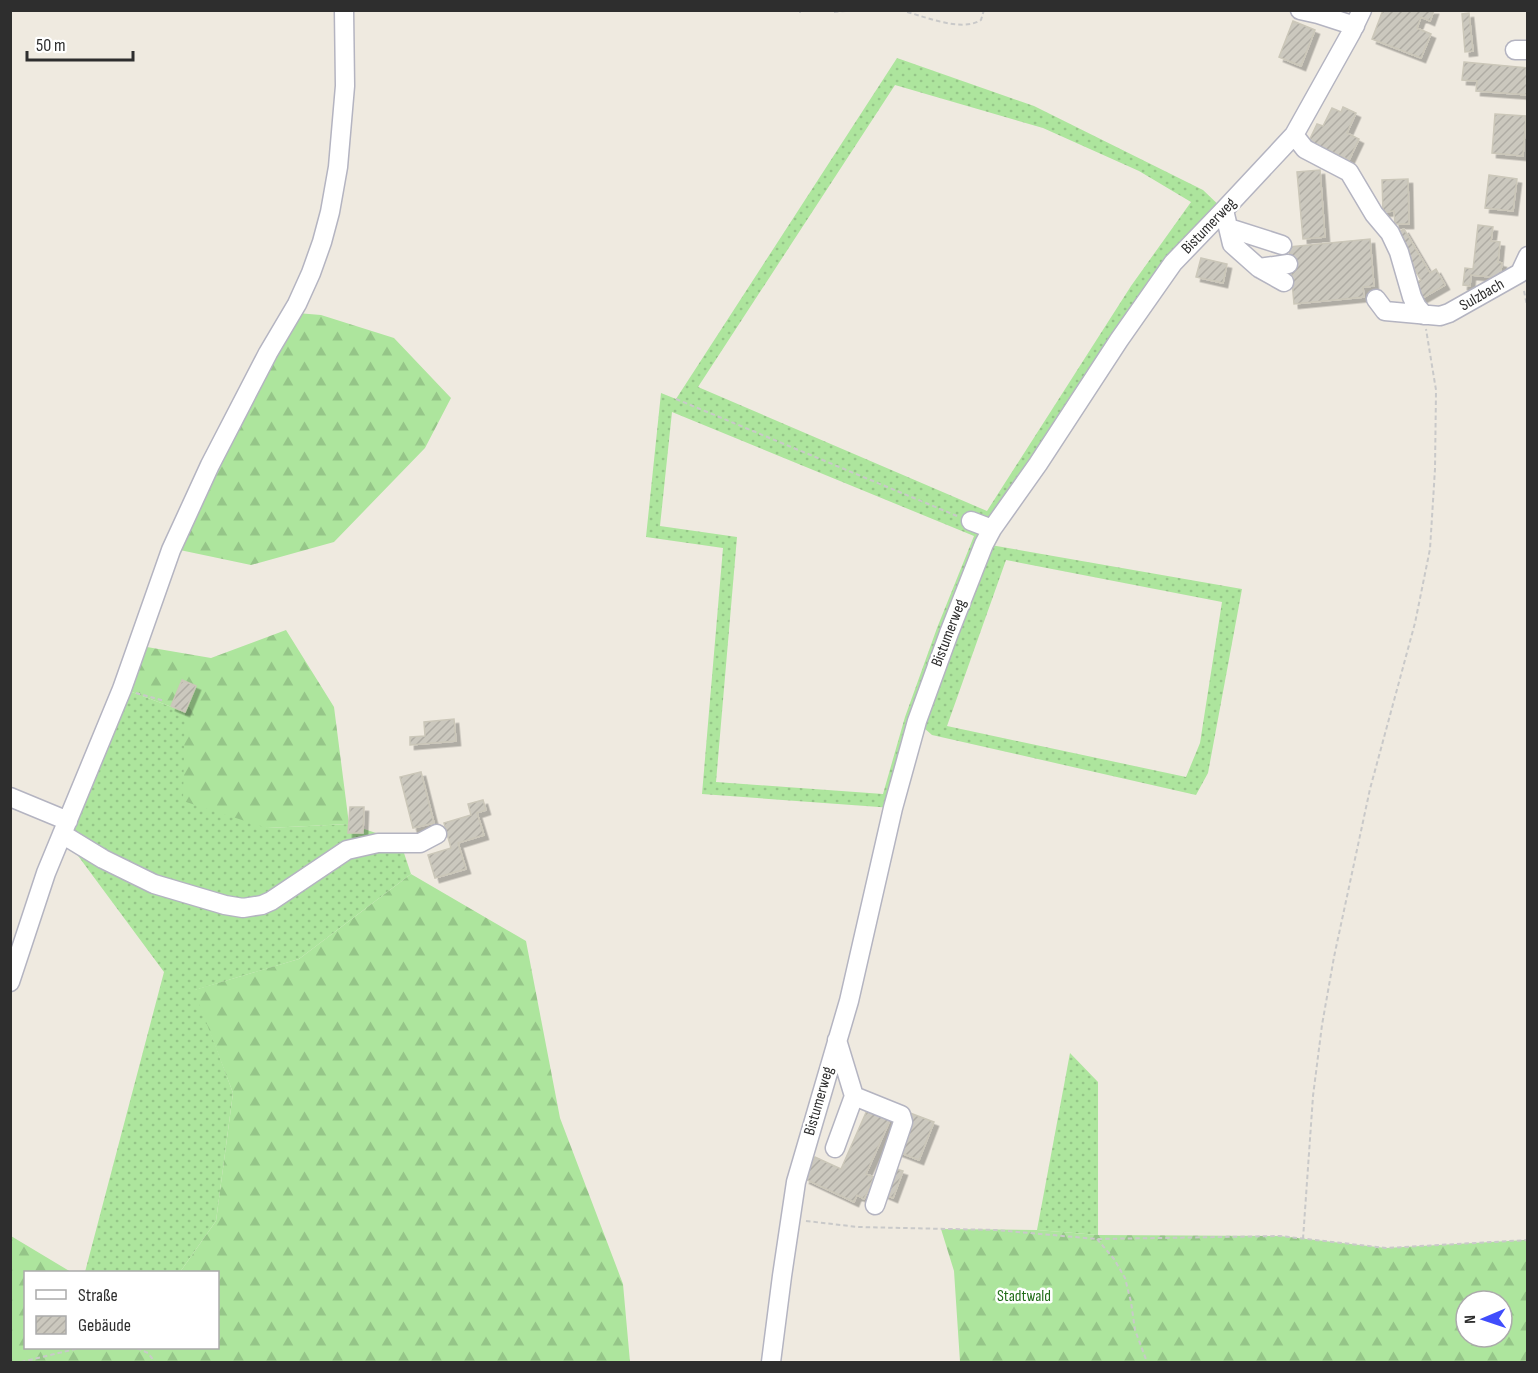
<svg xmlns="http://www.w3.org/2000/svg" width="1538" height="1373" viewBox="0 0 1538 1373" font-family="'Sofia Sans Condensed',sans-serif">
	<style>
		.grass { fill: url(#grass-dots); fill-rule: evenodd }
		.forest { fill: url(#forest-firs); fill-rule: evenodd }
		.building { fill: url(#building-hatch); stroke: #cbc7b9; stroke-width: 1.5; filter: url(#shadow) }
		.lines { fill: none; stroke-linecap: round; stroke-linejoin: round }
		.minor-casing { stroke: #b4b4c1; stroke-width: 21 }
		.path { stroke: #c9c9c9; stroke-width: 2; stroke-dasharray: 4.5 3; stroke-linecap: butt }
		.minor { stroke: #fff; stroke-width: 18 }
		.labels { text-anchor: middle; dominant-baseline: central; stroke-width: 5; stroke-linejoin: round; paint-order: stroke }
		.street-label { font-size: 16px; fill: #2e2e2e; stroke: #fff }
		.park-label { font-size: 16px; fill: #226e1a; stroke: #fff }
	</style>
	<defs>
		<pattern id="grass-dots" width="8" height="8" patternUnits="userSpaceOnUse" patternTransform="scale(1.5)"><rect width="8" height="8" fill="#ade59d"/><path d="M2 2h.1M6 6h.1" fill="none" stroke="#95c588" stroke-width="1.8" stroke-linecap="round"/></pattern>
		<pattern id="forest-firs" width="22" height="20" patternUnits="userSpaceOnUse" patternTransform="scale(1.5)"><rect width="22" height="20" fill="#ade59d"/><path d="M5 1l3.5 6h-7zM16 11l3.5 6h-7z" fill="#95c588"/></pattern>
		<pattern id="building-hatch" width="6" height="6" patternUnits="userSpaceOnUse" patternTransform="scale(1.5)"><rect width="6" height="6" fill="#cbc8be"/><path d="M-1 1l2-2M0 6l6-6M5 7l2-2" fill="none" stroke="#afaca4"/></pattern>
		<filter id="shadow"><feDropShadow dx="4.5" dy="4.5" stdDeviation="0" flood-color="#0004"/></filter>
	</defs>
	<rect width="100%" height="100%" fill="#efeae0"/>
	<path class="grass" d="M 897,58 L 1034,106 L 1203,190 L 1224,210 L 1173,263 L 985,544 L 1242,589 L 1208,773 L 1196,795 L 932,735 L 917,722 L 893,808 L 702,794 L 723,548 L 646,537 L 661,393 L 676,399 ZM 895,85 L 1043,128 L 1139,171 L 1191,202 L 1131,286 L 987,511 L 698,387 ZM 672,412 L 974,536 L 937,628 L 905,717 L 883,794 L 716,782 L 737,537 L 660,526 ZM 1006,560 L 1222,602 L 1200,743 L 1186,777 L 947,726 Z
		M 124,689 L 185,712 L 267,828 L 349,824 L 400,841 L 411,874 L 299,959 L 195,990 L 233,1093 L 216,1221 L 180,1272 L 85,1272 L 164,972 L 73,849 L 74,838 L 71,821 Z
		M 1070,1053 L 1098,1082 L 1098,1235 L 1037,1230 Z"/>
	<path class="forest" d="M 297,313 L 321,315 L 394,338 L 451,398 L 425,448 L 334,542 L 251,565 L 175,549 Z
		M 286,630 L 334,707 L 349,824 L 267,828 L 183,801 L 185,712 L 124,689 L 141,646 L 211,658 Z
		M 411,874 L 526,941 L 560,1118 L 623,1284 L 630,1362 L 11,1362 L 11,1236 L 71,1272 L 26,1272 L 26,1348 L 218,1348 L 218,1272 L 180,1272 L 216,1221 L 233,1093 L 194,990 L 299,959 Z
		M 941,1229 L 1037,1230 L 1098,1235 L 1280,1236 L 1386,1248 L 1527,1240 L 1527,1362 L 960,1362 L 954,1271 ZM 1466,1301 L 1502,1301 L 1502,1337 L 1466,1337 Z"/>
	<path class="building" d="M 1383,10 L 1434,10 L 1430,21 L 1421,17 L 1417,28 L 1431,34 L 1421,58 L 1372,39 Z
		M 1469,13 L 1473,51 L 1465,52 L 1462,14 Z
		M 1293,21 L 1315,30 L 1301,66 L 1279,57 Z
		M 1464,62 L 1528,68 L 1528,95 L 1476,91 L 1477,81 L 1462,80 Z
		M 1343,107 L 1356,113 L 1347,133 L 1359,139 L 1349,160 L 1309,141 L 1317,124 L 1323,126 L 1332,108 L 1341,112 Z
		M 1495,114 L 1526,116 L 1523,156 L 1492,153 Z
		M 1320,170 L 1325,237 L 1303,239 L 1297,172 Z
		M 1489,175 L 1517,179 L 1513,211 L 1485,208 Z
		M 1408,179 L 1409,224 L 1395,224 L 1394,211 L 1383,212 L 1382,180 Z
		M 1478,225 L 1493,227 L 1491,241 L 1500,242 L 1498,262 L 1502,263 L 1500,278 L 1471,275 L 1470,286 L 1463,285 L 1465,268 L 1473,269 Z
		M 1404,229 L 1430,273 L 1436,269 L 1445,285 L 1419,300 L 1411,286 L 1421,280 L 1394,235 Z
		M 1370,239 L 1374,286 L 1363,287 L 1364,297 L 1294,304 L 1289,247 Z
		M 1201,258 L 1227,264 L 1223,283 L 1196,277 Z
		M 182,680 L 196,686 L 185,712 L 171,706 Z
		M 454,719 L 456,741 L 410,745 L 410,737 L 425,736 L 424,722 Z
		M 421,772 L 434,823 L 413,828 L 400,777 Z
		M 483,800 L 486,810 L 477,813 L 484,835 L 458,843 L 466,869 L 435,878 L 428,855 L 451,848 L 444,823 L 471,815 L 468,804 Z
		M 350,807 L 364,807 L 363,833 L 348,833 Z
		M 868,1108 L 891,1118 L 866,1174 L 874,1177 L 864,1199 L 857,1195 L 854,1202 L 805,1179 L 815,1157 L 841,1169 Z
		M 910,1113 L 934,1122 L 919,1160 L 896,1151 Z
		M 893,1168 L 903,1171 L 893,1198 L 884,1194 Z"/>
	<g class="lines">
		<defs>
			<path id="minor" d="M 1300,10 L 1318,14 L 1355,26
				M 1515,50 L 1528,50
				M 1294,135 L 1305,149 L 1349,172 L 1374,214 L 1390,233 L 1399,252 L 1412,297 L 1417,307 L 1424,315
				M 1224,210 L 1232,244 L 1259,268 L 1288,264
				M 1229,228 L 1282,245
				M 1259,268 L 1284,282
				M 1376,299 L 1385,311 L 1440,316 L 1449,313 L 1520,273 L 1528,256
				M 971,521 L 992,529
				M 10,797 L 68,821
				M 62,834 L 103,859 L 154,884 L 225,905 L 243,908 L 262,905 L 271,901 L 347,850 L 378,843 L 420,843 L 437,834
				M 10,982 L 46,873 L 122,689 L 171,550 L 210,465 L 268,353 L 297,304 L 311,273 L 322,242 L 330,212 L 338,167 L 345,86 L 344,10
				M 854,1096 L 901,1115 L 903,1122 L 875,1205
				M 835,1148 L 854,1096 L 837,1040
				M 771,1362 L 782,1276 L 796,1182 L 849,1001 L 893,808 L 917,721 L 949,633 L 984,544 L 992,529 L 1038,464 L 1119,340 L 1173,263 L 1224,210 L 1294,135 L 1351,33 L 1362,10"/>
		</defs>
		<use href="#minor" class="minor-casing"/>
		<path class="path" d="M 792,10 L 800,12 L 800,10
			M 900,10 C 921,15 961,33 981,20 L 984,10
			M 834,12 L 856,10
			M 1524,291 L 1528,310
			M 676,399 L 957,516
			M 136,693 L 165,701
			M 806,1221 L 858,1227 L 996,1230 L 1097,1239 L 1280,1236 L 1386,1248 L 1528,1240
			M 1097,1239 L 1114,1259 L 1125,1278 L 1131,1302 L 1135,1330 L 1147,1362
			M 1303,1239 L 1313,1096 L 1322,1025 L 1334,957 L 1370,789 L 1415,623 L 1430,549 L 1435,469 L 1436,390 L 1426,329
			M 137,1348 L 148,1353 L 155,1362
			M 21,1362 L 80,1348"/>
		<use href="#minor" class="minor"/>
	</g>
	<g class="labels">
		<g class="street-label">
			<text transform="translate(1209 226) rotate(-46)">Bistumerweg</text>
			<text transform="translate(1482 295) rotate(-30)">Sulzbach</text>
			<text transform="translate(949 633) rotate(-69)">Bistumerweg</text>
			<text transform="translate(819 1101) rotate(-74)">Bistumerweg</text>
		</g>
		<g class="park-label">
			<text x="1024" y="1296">Stadtwald</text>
		</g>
	</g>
	<rect width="1538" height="1373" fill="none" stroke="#2e2e2e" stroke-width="24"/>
	<rect x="24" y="1271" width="195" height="78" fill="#ffffff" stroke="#ababab" stroke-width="1.5"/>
	<rect x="36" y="1290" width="30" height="9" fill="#ffffff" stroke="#ababab" stroke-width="1.5"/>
	<text x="78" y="1301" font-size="18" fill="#2e2e2e">Straße</text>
	<rect x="36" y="1316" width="30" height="18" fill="url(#building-hatch)" stroke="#ababab" stroke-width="1.5"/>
	<text x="78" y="1331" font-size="18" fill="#2e2e2e">Gebäude</text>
	<g transform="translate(1484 1319) rotate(268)"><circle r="28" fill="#ffffff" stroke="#ababab" stroke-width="1.5"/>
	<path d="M0-4.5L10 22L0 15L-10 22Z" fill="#404dfc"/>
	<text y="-9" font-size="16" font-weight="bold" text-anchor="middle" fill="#2e2e2e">N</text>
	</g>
	<path d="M27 51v9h106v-9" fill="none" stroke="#2e2e2e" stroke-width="3"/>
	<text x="36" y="51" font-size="18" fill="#2e2e2e" stroke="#ffffff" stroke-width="4.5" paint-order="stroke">50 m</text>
</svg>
